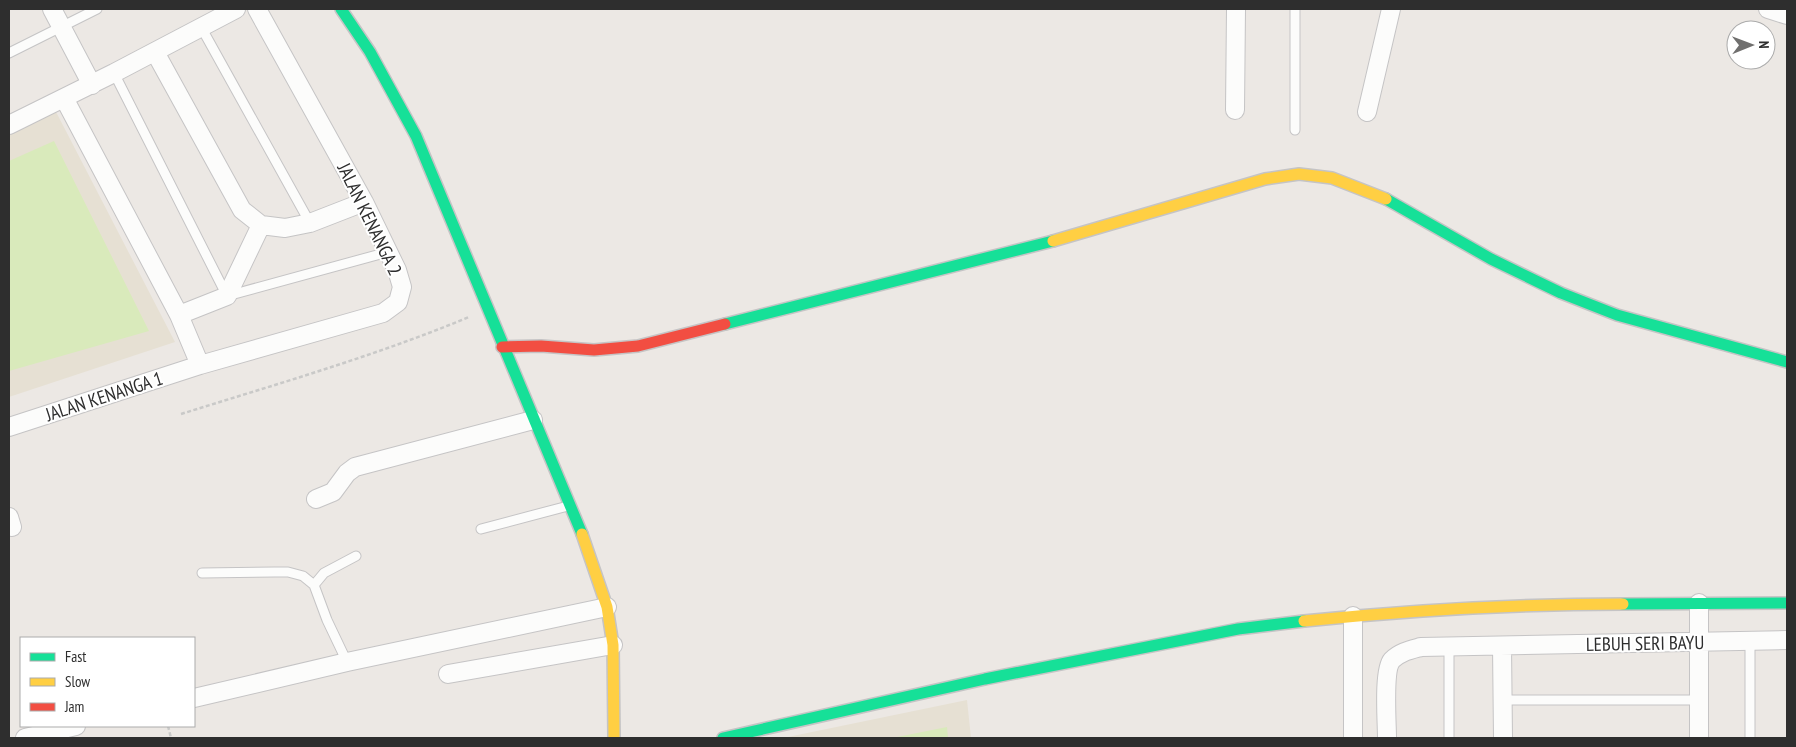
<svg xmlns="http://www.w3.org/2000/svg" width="1796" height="747" viewBox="0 0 1796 747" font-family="'PT Sans Narrow',sans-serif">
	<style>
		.education { fill: #e6e0d3 }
		.pitch { fill: #d9eabb }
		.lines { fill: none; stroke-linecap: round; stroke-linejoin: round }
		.lane-casing { stroke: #c5c4c5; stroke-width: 11 }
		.street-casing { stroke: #c5c4c5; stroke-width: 20 }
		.fast-casing { stroke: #c5c4c5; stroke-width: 14 }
		.slow-casing { stroke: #c5c4c5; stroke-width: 14 }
		.jam-casing { stroke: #c5c4c5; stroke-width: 14 }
		.path { stroke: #c9c9c8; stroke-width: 2.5; stroke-dasharray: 4 2.5; stroke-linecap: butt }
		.lane { stroke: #fcfcfb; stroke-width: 9 }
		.street { stroke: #fcfcfb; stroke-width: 18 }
		.fast { stroke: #16e098; stroke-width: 11 }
		.slow { stroke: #ffcf43; stroke-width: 11 }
		.jam { stroke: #f24e42; stroke-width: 11 }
		.labels { text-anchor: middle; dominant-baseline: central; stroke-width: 4; stroke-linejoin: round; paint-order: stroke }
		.street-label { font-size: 19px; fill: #2e2e2e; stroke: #fff }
	</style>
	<rect width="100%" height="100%" fill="#ece8e4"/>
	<path class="education" d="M 54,108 L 175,342 L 9,397 L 9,130 Z
		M 967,700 L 971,738 L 783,738 Z"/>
	<path class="pitch" d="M 54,141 L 149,331 L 9,371 L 9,161 Z
		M 947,727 L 948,738 L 892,738 Z"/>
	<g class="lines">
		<defs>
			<path id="lane" d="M 1295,9 L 1295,130
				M 201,27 L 310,223
				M 9,53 L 97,9
				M 114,73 L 227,296 L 388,252
				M 481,529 L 568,506
				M 202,573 L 275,572 L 288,572 L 303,576 L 314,585 L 327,620 L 347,662
				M 314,585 L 324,573 L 356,556
				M 1750,641 L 1750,738
				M 1503,700 L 1699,700
				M 1449,738 L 1449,646"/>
			<path id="street" d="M 52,9 L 92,85
				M 1768,9 L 1787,15
				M 155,52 L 242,210 L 261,225 L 285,228 L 310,223 L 364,202
				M 64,98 L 179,315 L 200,365
				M 1235,110 L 1236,9
				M 1367,112 L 1391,9
				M 9,125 L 114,73 L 236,9
				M 179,315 L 227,296 L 261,225
				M 9,427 L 200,365 L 383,313 L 398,302 L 402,287 L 397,270 L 364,202 L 257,9
				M 316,499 L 333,492 L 347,473 L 355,467 L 533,420
				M 9,517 L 12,527
				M 1502,646 L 1503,738
				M 448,674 L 613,645
				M 194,698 L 347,662 L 607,607
				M 25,738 L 76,726
				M 1353,738 L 1353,616
				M 1387,738 C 1387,723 1383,670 1392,660 C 1400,652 1410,650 1421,647 L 1787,640
				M 1699,738 L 1699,603"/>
			<path id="fast" d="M 341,9 L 370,52 L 416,136 L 582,534
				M 1386,199 L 1491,259 L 1561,293 L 1617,315 L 1787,362
				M 725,324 L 1053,241
				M 1623,604 L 1787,603
				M 723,738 L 985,679 L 1238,629 L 1304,621"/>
			<path id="slow" d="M 1053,241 L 1265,179 L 1299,174 L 1332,178 L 1386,199
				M 582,534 L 607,607 L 613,645 L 614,738
				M 1304,621 C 1410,610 1517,604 1623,604"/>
			<path id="jam" d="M 502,347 L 541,346 L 594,350 L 638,346 L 725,324"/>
		</defs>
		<use href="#lane" class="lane-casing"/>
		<use href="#street" class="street-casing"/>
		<use href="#fast" class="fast-casing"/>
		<use href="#slow" class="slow-casing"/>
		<use href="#jam" class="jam-casing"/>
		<path class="path" d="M 181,414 C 277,384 375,356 469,317
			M 168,726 L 171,738"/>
		<use href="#lane" class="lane"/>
		<use href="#street" class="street"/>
		<use href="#fast" class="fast"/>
		<use href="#slow" class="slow"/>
		<use href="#jam" class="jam"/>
	</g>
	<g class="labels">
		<g class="street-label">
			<text transform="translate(370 219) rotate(64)">JALAN KENANGA 2</text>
			<text transform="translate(104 396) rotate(-18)">JALAN KENANGA 1</text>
			<text transform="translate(1645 643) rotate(-1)">LEBUH SERI BAYU</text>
		</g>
	</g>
	<rect width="1796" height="747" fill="none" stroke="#2e2e2e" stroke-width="20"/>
	<rect x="20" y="637" width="175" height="90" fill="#ffffff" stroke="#ababab"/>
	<rect x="30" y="653" width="25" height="8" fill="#16e098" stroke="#ababab"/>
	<text x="65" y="662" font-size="15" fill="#2e2e2e">Fast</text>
	<rect x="30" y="678" width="25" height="8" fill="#ffcf43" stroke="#ababab"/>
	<text x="65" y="687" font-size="15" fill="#2e2e2e">Slow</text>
	<rect x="30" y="703" width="25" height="8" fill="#f24e42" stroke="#ababab"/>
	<text x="65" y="712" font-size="15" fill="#2e2e2e">Jam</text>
	<g transform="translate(1751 45) rotate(89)"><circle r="24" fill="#ffffff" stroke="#ababab"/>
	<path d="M0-4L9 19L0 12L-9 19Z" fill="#706f6e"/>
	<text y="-8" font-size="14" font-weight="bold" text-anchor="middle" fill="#2e2e2e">N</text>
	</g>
</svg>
